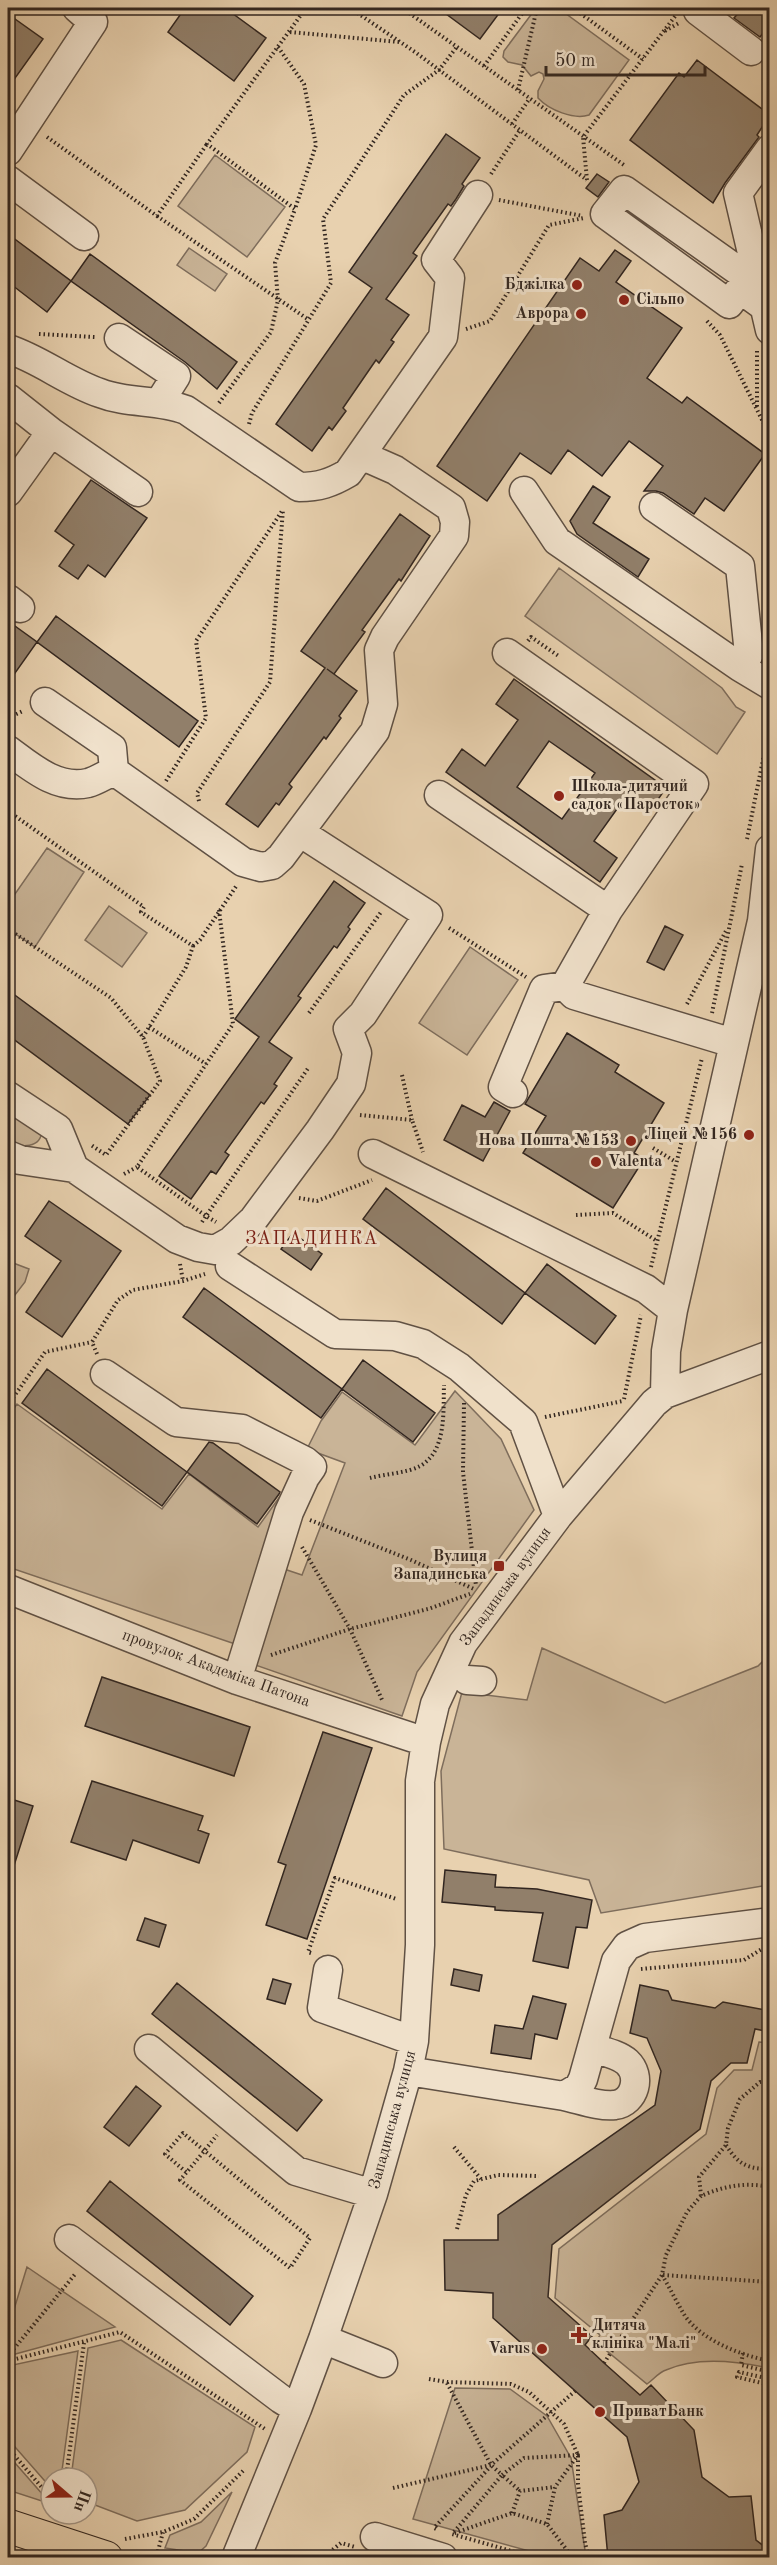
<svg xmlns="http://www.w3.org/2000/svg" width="777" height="2565" viewBox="0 0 777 2565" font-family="'Old Standard TT',serif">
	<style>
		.green { fill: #c9b497; stroke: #7e6d5c; stroke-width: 1.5 }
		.building { fill: #917f6a; stroke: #322620; stroke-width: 1.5; fill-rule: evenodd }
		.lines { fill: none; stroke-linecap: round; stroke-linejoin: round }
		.minor-casing { stroke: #605144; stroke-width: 31 }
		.major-casing { stroke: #322620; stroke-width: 35 }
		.path { stroke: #322620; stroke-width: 4; stroke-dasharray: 1.5 3; stroke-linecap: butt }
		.minor { stroke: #f0e1cb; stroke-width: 28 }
		.major { stroke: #e8d1af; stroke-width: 33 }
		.poi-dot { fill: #8f2418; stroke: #f0e1cb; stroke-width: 2 }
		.labels { text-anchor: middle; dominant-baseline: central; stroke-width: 6; stroke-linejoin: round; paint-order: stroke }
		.poi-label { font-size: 16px; font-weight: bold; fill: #322620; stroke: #f0e1cb; text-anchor: end }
		.street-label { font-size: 16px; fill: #322620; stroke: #f0e1cb }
		.neighbourhood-label { font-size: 18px; letter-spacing: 1.5px; fill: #7a1f14; stroke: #f0e1cb }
	</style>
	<rect width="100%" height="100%" fill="#e8d1af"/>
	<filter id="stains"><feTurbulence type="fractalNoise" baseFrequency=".00333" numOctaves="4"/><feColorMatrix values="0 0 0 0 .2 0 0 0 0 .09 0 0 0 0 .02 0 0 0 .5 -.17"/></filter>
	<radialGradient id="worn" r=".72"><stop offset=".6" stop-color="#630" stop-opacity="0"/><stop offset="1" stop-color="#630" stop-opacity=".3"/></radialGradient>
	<path class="green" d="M 536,8 L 558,8 L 629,60 L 589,115 C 574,120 549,110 538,98 L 538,91 L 544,79 L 543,74 L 539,72 L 531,76 L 522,65 L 508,62 L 503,57 L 504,51 Z
		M 215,155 L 285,207 L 247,257 L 178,206 Z
		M 189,248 L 227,274 L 215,291 L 177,265 Z
		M 559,568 L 722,688 L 736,707 L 745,712 L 717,754 L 525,616 Z
		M 47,848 L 84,872 L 35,947 L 8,929 L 8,904 Z
		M 109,906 L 147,933 L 122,967 L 85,940 Z
		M 470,947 L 518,980 L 467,1055 L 419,1023 Z
		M 8,1103 L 42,1130 C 41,1149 21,1148 8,1141 Z
		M 8,1261 L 29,1269 L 25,1282 L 8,1304 Z
		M 455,1391 L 501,1439 L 534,1510 L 417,1672 L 402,1716 L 247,1662 L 278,1567 L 302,1575 L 345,1463 L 307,1449 L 321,1421 L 342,1392 L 415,1445 Z
		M 17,1404 L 162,1509 L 189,1474 L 258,1527 L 281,1495 L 241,1646 L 8,1567 L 8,1417 Z
		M 542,1648 L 665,1703 L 758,1666 L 769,1655 L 769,1885 L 601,1913 L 589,1880 L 444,1849 L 441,1771 L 462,1692 L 527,1700 Z
		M 759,2042 L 770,2043 L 769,2368 C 737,2361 697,2356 666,2370 C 659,2372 653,2380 647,2384 L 596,2342 L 600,2335 L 555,2298 L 559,2249 L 706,2134 L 717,2088 L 734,2070 L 752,2070 Z
		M 27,2267 L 115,2327 L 8,2356 L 8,2329 Z
		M 121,2340 L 255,2427 L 247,2452 L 185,2510 L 137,2521 L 87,2502 L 87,2478 L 71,2478 L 88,2348 Z
		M 78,2351 L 61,2478 L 51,2478 L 51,2488 L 8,2439 L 8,2366 Z
		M 455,2388 L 510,2389 L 547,2416 L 571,2458 L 586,2557 L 551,2557 L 413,2519 Z
		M 8,2455 L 51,2504 L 8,2490 Z
		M 232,2492 L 206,2546 L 198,2553 L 165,2548 L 170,2535 L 201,2522 Z"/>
	<path class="building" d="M 185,8 L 225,8 L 266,38 L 234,81 L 168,32 Z
		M 438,8 L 503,8 L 480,39 Z
		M 743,8 L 770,8 L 770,24 L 760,37 L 734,18 Z
		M 8,14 L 43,39 L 8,88 Z
		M 697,60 L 770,115 L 757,135 L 759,137 L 725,183 L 713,203 L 630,140 L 679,73 L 684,77 Z
		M 446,134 L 480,158 L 462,184 L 464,186 L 456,199 L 451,206 L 448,204 L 413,253 L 417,256 L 386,299 L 409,315 L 391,340 L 394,342 L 379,363 L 376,360 L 343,408 L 346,411 L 332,430 L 329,427 L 312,451 L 276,424 L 372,288 L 349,272 Z
		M 597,174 L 609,182 L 598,197 L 586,188 Z
		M 8,234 L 71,281 L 47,312 L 8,282 Z
		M 615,250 L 631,261 L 616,282 L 682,328 L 647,378 L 682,403 L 687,397 L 765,454 L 724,511 L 705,498 L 694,514 L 663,493 L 656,491 L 644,491 L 663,466 L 629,441 L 602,476 L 568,450 L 551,474 L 520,453 L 487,501 L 437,466 L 580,258 L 599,271 Z
		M 90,254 L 237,362 L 217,389 L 185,362 L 71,281 Z
		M 91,480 L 147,518 L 105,577 L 88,565 L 78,579 L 59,566 L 74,545 L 55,531 Z
		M 593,486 L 610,497 L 593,523 L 649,559 L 638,577 L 577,534 L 570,521 Z
		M 400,514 L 430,536 L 401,581 L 399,579 L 362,630 L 365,632 L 334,674 L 327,669 L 357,691 L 339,716 L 341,718 L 326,739 L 324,737 L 289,784 L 292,787 L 279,805 L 276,803 L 258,827 L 226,804 L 325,668 L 301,651 Z
		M 56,616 L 198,721 L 179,747 L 37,642 Z
		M 8,621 L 37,642 L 8,683 Z
		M 514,679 L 666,788 L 650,811 L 627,795 L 594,841 L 617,858 L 600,882 L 446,772 L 462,749 L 485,766 L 518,720 L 496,704 ZM 549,741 L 595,773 L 562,819 L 517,787 Z
		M 334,881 L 365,903 L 348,927 L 350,929 L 337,948 L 334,946 L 298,996 L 301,998 L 269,1042 L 292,1058 L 274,1084 L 277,1086 L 264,1104 L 261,1102 L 225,1152 L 229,1155 L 216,1174 L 211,1171 L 191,1199 L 159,1176 L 259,1037 L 235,1019 Z
		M 665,926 L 683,935 L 664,970 L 647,962 Z
		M 8,990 L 150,1095 L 128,1124 L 8,1035 Z
		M 567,1033 L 619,1065 L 615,1072 L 664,1103 L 634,1153 L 644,1159 L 613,1208 L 523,1153 L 546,1116 L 525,1104 Z
		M 494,1102 L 510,1111 L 483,1161 L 444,1140 L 462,1105 L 485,1117 Z
		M 386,1188 L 525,1293 L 502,1324 L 363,1219 Z
		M 49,1201 L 121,1251 L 62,1337 L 26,1312 L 61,1261 L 25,1236 Z
		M 293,1233 L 322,1254 L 311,1270 L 281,1249 Z
		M 547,1264 L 616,1316 L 595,1344 L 525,1293 Z
		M 204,1288 L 342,1389 L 321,1418 L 183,1317 Z
		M 363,1360 L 435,1413 L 413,1442 L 342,1389 Z
		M 47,1369 L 187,1472 L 209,1442 L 213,1443 L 280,1492 L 279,1494 L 257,1524 L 187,1472 L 162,1506 L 22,1403 Z
		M 102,1677 L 250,1727 L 234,1776 L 85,1726 Z
		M 323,1732 L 372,1748 L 307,1939 L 266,1925 L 286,1865 L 278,1862 Z
		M 92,1781 L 203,1816 L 198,1830 L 209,1834 L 199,1863 L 133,1840 L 126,1860 L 71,1842 Z
		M 8,1798 L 33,1806 L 11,1875 L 8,1874 Z
		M 445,1870 L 496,1875 L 495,1887 L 537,1889 L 592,1900 L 587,1928 L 576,1927 L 568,1968 L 533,1961 L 543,1913 L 495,1910 L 495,1907 L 442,1902 Z
		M 145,1918 L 166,1925 L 159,1947 L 137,1940 Z
		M 454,1969 L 482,1975 L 479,1991 L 451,1985 Z
		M 273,1979 L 291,1984 L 285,2004 L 267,1999 Z
		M 177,1983 L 322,2100 L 297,2131 L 152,2014 Z
		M 640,1985 L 668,1991 L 672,2000 L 715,2008 L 723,2002 L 770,2011 L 770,2032 L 755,2029 L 747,2063 L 731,2063 L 711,2081 L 700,2129 L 552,2245 L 548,2297 L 592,2336 L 585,2345 L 604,2363 L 640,2395 L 651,2385 L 694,2430 L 702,2477 L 729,2497 L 751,2496 L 756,2540 L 770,2551 L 770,2558 L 719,2558 L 719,2554 L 680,2558 L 608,2558 L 604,2515 L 622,2510 L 639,2482 L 627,2437 L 493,2318 L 493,2293 L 445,2290 L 444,2240 L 498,2240 L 498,2215 L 655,2105 L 661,2071 L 647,2038 L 630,2033 Z
		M 533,1996 L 566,2004 L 557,2039 L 535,2034 L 531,2059 L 491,2053 L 495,2025 L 523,2029 Z
		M 136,2086 L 161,2106 L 129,2146 L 104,2127 Z
		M 110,2181 L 253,2296 L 230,2325 L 87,2211 Z"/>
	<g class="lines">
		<defs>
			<path id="minor" d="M 700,8 L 698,11 L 751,51
				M 770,149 L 738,193 L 770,330
				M 8,151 L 93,22 L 77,8
				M 8,180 L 84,236
				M 757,284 L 624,190 L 605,214 L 729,304 L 740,289 L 762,305
				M 119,338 L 176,376 L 159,403
				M 8,349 C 40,359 67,382 100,393 C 128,404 158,399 186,410 L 299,487 C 319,487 331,483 348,473 L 443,337 L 450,278 L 436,260 L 478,195
				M 8,398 L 51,432 L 8,492
				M 51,432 L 138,492
				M 524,491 L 557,541 L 740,667
				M 654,507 L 740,566 L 749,654 L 740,667 L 770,685
				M 8,599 L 20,608
				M 507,653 L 694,784 L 608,910 L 565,986
				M 45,702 L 112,748 L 114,771
				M 8,750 C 31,767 57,790 88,783 C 96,781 105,775 114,771 L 243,862 L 261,867 L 272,865 L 281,857 L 375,731 L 383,704 L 379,650 L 385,637 L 454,536 L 455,522 L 451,508 L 395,470 L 361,455
				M 439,795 L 608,910
				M 513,1093 L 503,1087 L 544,989 L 565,986 L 574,995 L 733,1043
				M 8,1096 L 58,1129 L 74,1168
				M 373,1154 L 646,1289 L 673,1310
				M 8,1155 L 20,1160 L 74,1168 L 177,1239 L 198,1247 L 215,1250 L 231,1241 L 253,1220 L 320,1130 L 351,1084 L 357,1053 L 348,1029 L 363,1014 L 428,915 L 301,833
				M 230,1266 L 335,1334 L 395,1336 L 423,1344 L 459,1367 L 523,1422 L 558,1516
				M 105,1374 L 176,1422 L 242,1429 L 305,1461 L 312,1467 L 305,1477 L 289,1512 L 237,1680
				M 665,1394 L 666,1351 L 673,1310 L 762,921 L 770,849
				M 8,1589 L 237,1680 L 426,1742
				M 467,1680 L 482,1681
				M 328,1970 L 322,2008 L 414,2041
				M 149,2049 L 296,2171 L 373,2194
				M 408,2071 L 564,2096 L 579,2087 L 583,2079 L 616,1961 L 627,1946 L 645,1938 L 770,1922
				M 564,2096 C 579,2099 599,2107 615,2105 C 635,2102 642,2076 627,2062 C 618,2054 604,2052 592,2048
				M 69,2239 L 281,2399 L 297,2409
				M 323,2339 L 383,2363
				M 375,2537 L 443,2558
				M 236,2558 L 297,2409 L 323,2339 L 373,2194 L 408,2071 L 414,2041 L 420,1945 L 420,1781 L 426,1742 L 435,1704 L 463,1643 L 558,1516 L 654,1403 L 665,1394 L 770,1355"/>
			<path id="major" d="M 8,2526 L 106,2558"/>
		</defs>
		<use href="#minor" class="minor-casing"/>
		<use href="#major" class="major-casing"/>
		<path class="path" d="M 350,8 L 415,52 L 587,180
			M 402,8 L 624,165
			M 573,8 L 643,59
			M 665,31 L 679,23
			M 290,32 L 399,42
			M 278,47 L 304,84 L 316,145 L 295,209
			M 484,66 L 526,8
			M 518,90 L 537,8
			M 512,124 L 530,98
			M 47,137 L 157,216 L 207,144
			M 491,174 L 520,130
			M 587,180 L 583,137 L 676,15
			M 499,200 L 583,216
			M 157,216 L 309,320
			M 707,321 L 720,335 L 770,436
			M 466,329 L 490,321 L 549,225 L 584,218
			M 39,334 L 95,337
			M 757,351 L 757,409
			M 219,403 L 271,332 L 278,300 L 275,263 L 295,209 L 207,144 L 301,15 L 290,8
			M 249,424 L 252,413 L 331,283 L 323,219 L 404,95 L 439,70 L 456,48
			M 528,641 L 531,637 L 560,657
			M 8,718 L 23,711
			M 166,781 L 206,718 L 196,641 L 282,511
			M 199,801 L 197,793 L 270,682 L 283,509
			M 8,811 L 144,907 L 141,912 L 193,946 L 186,967 L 143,1037
			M 747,839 L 770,725
			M 219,910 L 233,1024 L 137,1167 L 206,1216 L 309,1067
			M 449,928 L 526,977
			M 8,929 L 111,998 L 143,1037 L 160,1081 L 106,1155 L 91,1145
			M 193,946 L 200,940 L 237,885
			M 687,1004 L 727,929
			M 309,1013 L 381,912
			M 712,1013 L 742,864
			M 149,1027 L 206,1064
			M 402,1075 L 412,1120
			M 360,1115 L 412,1120 L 423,1152
			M 653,1148 L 676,1162
			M 124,1174 L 137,1167
			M 299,1198 L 317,1201 L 372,1180
			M 576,1215 L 613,1213 L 657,1241
			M 202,1222 L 206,1216 L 216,1222
			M 180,1264 L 183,1281
			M 651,1267 L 702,1058
			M 97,1354 L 92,1342 L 118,1300 L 133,1290 L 183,1281 L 205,1274
			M 624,1399 L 641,1315
			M 464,1403 L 463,1472 L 476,1586
			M 8,1405 L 45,1352 L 92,1342
			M 545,1417 L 623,1401
			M 370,1478 C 385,1474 407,1473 420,1466 C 447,1451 443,1411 444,1385
			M 310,1520 L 411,1560 L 474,1589
			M 302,1547 L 350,1629 L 383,1702
			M 271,1655 L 350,1629 L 428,1609 L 470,1594
			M 311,1953 L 308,1952 L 335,1878 L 396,1899
			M 641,1969 L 744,1960 L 762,1949
			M 770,2081 L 760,2082 L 740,2099 L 728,2128 L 726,2145 L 699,2177 L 701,2196 C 724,2186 745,2182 770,2187
			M 726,2145 C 738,2164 747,2169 770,2169
			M 454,2147 L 481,2179
			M 186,2172 L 165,2154 L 183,2133 L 310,2238 L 290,2268 L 180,2180 C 193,2165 205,2150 217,2135
			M 457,2229 L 466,2195 L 474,2181 L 498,2175 L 539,2176
			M 662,2275 C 670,2288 677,2303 685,2316 C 703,2341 740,2355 770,2361
			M 663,2275 L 770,2282
			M 743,2353 L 741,2365 L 770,2372
			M 8,2356 L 76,2273
			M 8,2361 L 120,2332 L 265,2429
			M 604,2363 L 662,2275 L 666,2255 L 687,2212 L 701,2196
			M 429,2379 L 447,2382 L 511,2384 L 529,2392 L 564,2424 L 578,2455 L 578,2484 L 585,2543 L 589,2558
			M 770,2379 L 739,2372 L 737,2377 L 770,2385
			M 447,2383 L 491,2465 L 502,2475 L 524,2458 L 578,2455 L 555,2487 L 547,2524
			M 8,2448 L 51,2498
			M 66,2478 L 84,2343
			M 393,2488 L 491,2465 L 575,2391
			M 512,2513 L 520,2491 L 555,2487
			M 436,2529 L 434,2528 L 490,2467
			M 454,2532 L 502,2475 L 520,2491
			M 125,2539 L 163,2532 L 194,2519 L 244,2470
			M 158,2551 L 163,2532
			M 322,2558 L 341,2543 L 355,2547
			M 536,2558 L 452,2534 L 512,2513 L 547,2524 L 573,2558"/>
		<use href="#minor" class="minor"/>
		<use href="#major" class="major"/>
	</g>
	<g class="poi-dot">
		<circle cx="577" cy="285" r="6"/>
		<circle cx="624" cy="300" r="6"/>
		<circle cx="581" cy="314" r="6"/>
		<circle cx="559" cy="796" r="6"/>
		<circle cx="749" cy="1135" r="6"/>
		<circle cx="631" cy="1141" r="6"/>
		<circle cx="596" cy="1162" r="6"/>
		<rect x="493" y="1560" width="12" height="12" rx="3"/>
		<path d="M576 2326h6v6h6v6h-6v6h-6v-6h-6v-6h6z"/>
		<circle cx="542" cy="2349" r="6"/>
		<circle cx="600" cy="2412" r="6"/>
	</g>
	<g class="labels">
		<g class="poi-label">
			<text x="565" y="285">Бджілка</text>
			<text x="636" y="300" text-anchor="start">Сільпо</text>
			<text x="569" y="314">Аврора</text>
			<text x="571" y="787" text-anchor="start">Школа-дитячий<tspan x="571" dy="18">садок «Паросток»</tspan></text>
			<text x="737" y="1135">Ліцей №156</text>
			<text x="619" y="1141">Нова Пошта №153</text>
			<text x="608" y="1162" text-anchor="start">Valenta</text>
			<text x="487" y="1557">Вулиця<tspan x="487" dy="18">Западинська</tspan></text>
			<text x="592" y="2326" text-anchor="start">Дитяча<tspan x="592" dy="18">клініка "Малі"</tspan></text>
			<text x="530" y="2349">Varus</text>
			<text x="612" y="2412" text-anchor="start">ПриватБанк</text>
		</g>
		<g class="street-label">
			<text transform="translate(506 1587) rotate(-54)">Западинська вулиця</text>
			<text transform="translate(216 1669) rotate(20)">провулок Академіка Патона</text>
			<text transform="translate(393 2120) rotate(-75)">Западинська вулиця</text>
		</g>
		<g class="neighbourhood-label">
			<text x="312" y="1239">ЗАПАДИНКА</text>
		</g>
	</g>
	<rect width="777" height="2565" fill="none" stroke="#e8d1af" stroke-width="30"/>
	<rect x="9" y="9" width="759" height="2547" fill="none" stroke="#322620" stroke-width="3"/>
	<rect x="15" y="15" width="747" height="2535" fill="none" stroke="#322620" stroke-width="1.5"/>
	<g transform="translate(69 2496) rotate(110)"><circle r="28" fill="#f0e1cb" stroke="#a49687" stroke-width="1.5"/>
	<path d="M0-4.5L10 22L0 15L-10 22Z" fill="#8f2418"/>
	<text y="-9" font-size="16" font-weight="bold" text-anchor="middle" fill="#322620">Пн</text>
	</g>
	<path d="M546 66v9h159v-9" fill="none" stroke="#322620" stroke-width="3"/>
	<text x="555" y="66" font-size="18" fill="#322620" stroke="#f0e1cb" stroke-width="4.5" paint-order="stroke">50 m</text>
	<rect width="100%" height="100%" filter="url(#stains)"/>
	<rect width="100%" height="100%" fill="url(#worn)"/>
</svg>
